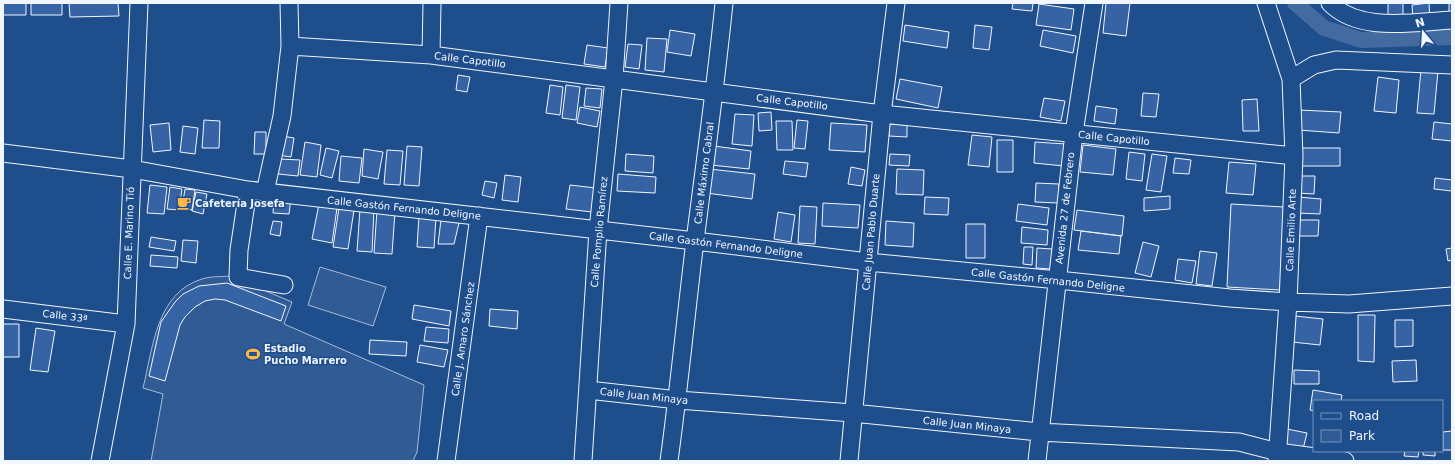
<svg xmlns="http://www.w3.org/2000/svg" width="1455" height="464" viewBox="0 0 1455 464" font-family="'DejaVu Sans',sans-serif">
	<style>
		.green { fill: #305b95; stroke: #a8bbd7 }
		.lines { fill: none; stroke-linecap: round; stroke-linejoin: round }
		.canal { stroke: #446ba0; stroke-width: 16 }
		.building { fill: #3563a3; stroke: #f2f6ff }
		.minor-casing { stroke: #f2f6ff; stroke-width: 19 }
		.minor { stroke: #1f4e8c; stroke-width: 17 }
		.labels { text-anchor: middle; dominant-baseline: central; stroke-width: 3; stroke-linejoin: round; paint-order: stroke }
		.street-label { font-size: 10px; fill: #f2f6ff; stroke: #1f4e8c }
		.poi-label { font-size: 10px; font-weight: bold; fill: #f2f6ff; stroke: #1f4e8c; text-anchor: start }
	</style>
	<rect width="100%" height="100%" fill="#1f4e8c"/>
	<path class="green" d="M 320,267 L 386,287 L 373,326 L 308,305 Z
		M 230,276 L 292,302 L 284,324 L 424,385 L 417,452 L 413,461 L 151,461 L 163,394 L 143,388 C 153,348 156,293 202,279 C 211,276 221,277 230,276 Z"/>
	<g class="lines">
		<path class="canal" d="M 1295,3 L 1324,28 L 1361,40 L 1452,37"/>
	</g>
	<path class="building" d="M 3,3 L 26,3 L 26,15 L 3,15 Z
		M 31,3 L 62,3 L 62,15 L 31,15 Z
		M 69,3 L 118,3 L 119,16 L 70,17 Z
		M 1013,3 L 1033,3 L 1032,11 L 1012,9 Z
		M 1106,3 L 1130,3 L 1126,36 L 1103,33 Z
		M 1388,3 L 1403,3 L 1403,18 L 1388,18 Z
		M 1429,3 L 1430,19 L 1413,21 L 1412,5 Z
		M 1449,3 L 1452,3 L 1452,15 L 1449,15 Z
		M 1039,4 L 1074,9 L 1071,30 L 1036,25 Z
		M 905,25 L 949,32 L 947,48 L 903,41 Z
		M 975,25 L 992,27 L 989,50 L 973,48 Z
		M 670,30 L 695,34 L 691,56 L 667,52 Z
		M 1043,30 L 1076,36 L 1073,53 L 1040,46 Z
		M 647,38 L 667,39 L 664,72 L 645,70 Z
		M 628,44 L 642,45 L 639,69 L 625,67 Z
		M 587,45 L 608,48 L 605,67 L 584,64 Z
		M 1421,69 L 1438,71 L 1434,114 L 1417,113 Z
		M 458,75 L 470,77 L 467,92 L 456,90 Z
		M 1378,77 L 1399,80 L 1396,113 L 1374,111 Z
		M 900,79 L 942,87 L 938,108 L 896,99 Z
		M 550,85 L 563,87 L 560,115 L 546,113 Z
		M 566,85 L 580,87 L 576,120 L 562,118 Z
		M 586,88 L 602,89 L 600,108 L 584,106 Z
		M 1143,93 L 1159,94 L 1156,117 L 1141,116 Z
		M 1044,98 L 1065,101 L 1061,121 L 1040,117 Z
		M 1257,99 L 1259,131 L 1243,131 L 1242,100 Z
		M 1096,106 L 1117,109 L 1115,124 L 1094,121 Z
		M 580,107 L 600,111 L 597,127 L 577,123 Z
		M 1299,110 L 1341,112 L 1339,133 L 1298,130 Z
		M 771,112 L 772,130 L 759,131 L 758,113 Z
		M 735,114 L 754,115 L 752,146 L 732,144 Z
		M 204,120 L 220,121 L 219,148 L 202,148 Z
		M 797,120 L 808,121 L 805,149 L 794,148 Z
		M 776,121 L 792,121 L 793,150 L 777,150 Z
		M 1434,122 L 1452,124 L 1452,141 L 1432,139 Z
		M 169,123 L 171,150 L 153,152 L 150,125 Z
		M 831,123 L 867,125 L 865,152 L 829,150 Z
		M 889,124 L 907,125 L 907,137 L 889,136 Z
		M 183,126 L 198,128 L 195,154 L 180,152 Z
		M 255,132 L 266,132 L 266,154 L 254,154 Z
		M 972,135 L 992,137 L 989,167 L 968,165 Z
		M 282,136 L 294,138 L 291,157 L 278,155 Z
		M 997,140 L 1013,140 L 1013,172 L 997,172 Z
		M 305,142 L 321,145 L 317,177 L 300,175 Z
		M 1035,142 L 1066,144 L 1064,166 L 1034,163 Z
		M 1083,145 L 1116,149 L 1113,175 L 1080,172 Z
		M 407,146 L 422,147 L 419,186 L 404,185 Z
		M 714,146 L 751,151 L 749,169 L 711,165 Z
		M 326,148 L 339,151 L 332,178 L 320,175 Z
		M 1300,148 L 1340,148 L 1340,166 L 1300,166 Z
		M 364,149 L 383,152 L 378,179 L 362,176 Z
		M 387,150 L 403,151 L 400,185 L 384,184 Z
		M 1129,152 L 1145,154 L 1142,181 L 1126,179 Z
		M 626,154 L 654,156 L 653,173 L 625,171 Z
		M 890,154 L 910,155 L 909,166 L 889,165 Z
		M 1152,154 L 1167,156 L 1161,192 L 1146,190 Z
		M 341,156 L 362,158 L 359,183 L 339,181 Z
		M 1175,158 L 1191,160 L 1189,174 L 1173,173 Z
		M 280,159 L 300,160 L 298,176 L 278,174 Z
		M 785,161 L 808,163 L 806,177 L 783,174 Z
		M 1229,162 L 1256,164 L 1253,195 L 1226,193 Z
		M 851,167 L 865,170 L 862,186 L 848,184 Z
		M 709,169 L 755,174 L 752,199 L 706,193 Z
		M 897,169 L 924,170 L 923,195 L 896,194 Z
		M 618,174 L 656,177 L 655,193 L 617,191 Z
		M 505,175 L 521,177 L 518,202 L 502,200 Z
		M 1297,176 L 1315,176 L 1314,194 L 1297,193 Z
		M 1435,178 L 1452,180 L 1452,191 L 1434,189 Z
		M 485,181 L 497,183 L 494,198 L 482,195 Z
		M 1036,183 L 1059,184 L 1058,203 L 1035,202 Z
		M 150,185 L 167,187 L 164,214 L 147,213 Z
		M 570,185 L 596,188 L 592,212 L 566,209 Z
		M 170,187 L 182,189 L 179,210 L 167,209 Z
		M 185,189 L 195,190 L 192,210 L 182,208 Z
		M 196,192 L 207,194 L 203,214 L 192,211 Z
		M 274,196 L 291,198 L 289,214 L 273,213 Z
		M 1170,196 L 1170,209 L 1144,211 L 1144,198 Z
		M 925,197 L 949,198 L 948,215 L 924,214 Z
		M 1298,197 L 1321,199 L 1320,214 L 1297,213 Z
		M 823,203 L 860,205 L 858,228 L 822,226 Z
		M 319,204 L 337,208 L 332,243 L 312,239 Z
		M 1018,204 L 1049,208 L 1047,225 L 1016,221 Z
		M 1231,204 L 1284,207 L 1280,290 L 1227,287 Z
		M 800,206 L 817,207 L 815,244 L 798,243 Z
		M 339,208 L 354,210 L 348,249 L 333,247 Z
		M 360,209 L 374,209 L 372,252 L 357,251 Z
		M 377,210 L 395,212 L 392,254 L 374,253 Z
		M 1077,210 L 1124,216 L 1122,236 L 1074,230 Z
		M 778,212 L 795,215 L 791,242 L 774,239 Z
		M 419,216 L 436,217 L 434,248 L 417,247 Z
		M 441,220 L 459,223 L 454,244 L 438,244 Z
		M 1298,220 L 1319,220 L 1318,236 L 1298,236 Z
		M 273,221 L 282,222 L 280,236 L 270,234 Z
		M 886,221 L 914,223 L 913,247 L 885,245 Z
		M 966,224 L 985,224 L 985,258 L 966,258 Z
		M 1022,227 L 1048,230 L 1047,245 L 1021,243 Z
		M 1081,231 L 1121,236 L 1119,254 L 1078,250 Z
		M 151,237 L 176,241 L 174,251 L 149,247 Z
		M 183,240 L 198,241 L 196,263 L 181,261 Z
		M 1143,242 L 1159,246 L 1151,277 L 1135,273 Z
		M 1024,247 L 1033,247 L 1032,265 L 1023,264 Z
		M 1037,248 L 1052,249 L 1051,269 L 1036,268 Z
		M 1452,248 L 1452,260 L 1448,261 L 1446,249 Z
		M 1200,251 L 1217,253 L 1212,286 L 1196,284 Z
		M 151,255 L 178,257 L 177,268 L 150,266 Z
		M 1178,259 L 1196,261 L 1192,283 L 1175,280 Z
		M 227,283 L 286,306 L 281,321 L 225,300 L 215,299 L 205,301 L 195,307 L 185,317 L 180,325 L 165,381 L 149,376 L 161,322 L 175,302 L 183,294 L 199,286 Z
		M 414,305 L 451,311 L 449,326 L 412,319 Z
		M 490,309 L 518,311 L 517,329 L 489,326 Z
		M 1358,315 L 1375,315 L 1374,362 L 1358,361 Z
		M 1295,316 L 1323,319 L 1320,345 L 1292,342 Z
		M 1395,320 L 1413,320 L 1413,346 L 1395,347 Z
		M 3,324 L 19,324 L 19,357 L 3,357 Z
		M 426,327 L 449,329 L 448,343 L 424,341 Z
		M 36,328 L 55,331 L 48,372 L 30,370 Z
		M 370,340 L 407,342 L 406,356 L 369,354 Z
		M 420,345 L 448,350 L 444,367 L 417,362 Z
		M 1416,360 L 1417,381 L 1393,382 L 1392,361 Z
		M 1294,370 L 1319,371 L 1319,384 L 1294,384 Z
		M 1313,390 L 1342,395 L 1341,401 L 1314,401 L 1314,411 L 1310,410 Z
		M 1287,429 L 1307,433 L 1302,453 L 1283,448 Z
		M 1452,431 L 1452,450 L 1443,450 L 1443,432 Z
		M 1405,451 L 1419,451 L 1418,457 L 1404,456 Z
		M 1423,451 L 1435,451 L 1435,456 L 1423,455 Z"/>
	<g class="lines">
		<defs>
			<path id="minor" d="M 1266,3 L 1291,79 L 1294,156 L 1288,302 L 1277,461
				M 1330,3 C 1359,33 1414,22 1452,20
				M 290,46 L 431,55 L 882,114 L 1294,156
				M 431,55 L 432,3
				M 1291,79 L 1314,65 L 1336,60 L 1452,65
				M 3,153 L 132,169 L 248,190 L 695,241 L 868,262 L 1058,280 L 1230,298 L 1288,302 L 1349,304 L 1452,296
				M 248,190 L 239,250 L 238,277 L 284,285
				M 265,192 L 282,116 L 290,46 L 289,3
				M 3,309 L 126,324
				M 588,390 L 678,400 L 853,413 L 1039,432 L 1239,442 L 1278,452 L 1345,461
				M 100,461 L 126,324 L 139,3
				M 446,461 L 479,216
				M 583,461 L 598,230 L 614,79 L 619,3
				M 669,461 C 679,388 686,314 695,241 C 705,162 716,83 724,3
				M 849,461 L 882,114 L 896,3
				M 1037,461 L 1074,133 L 1094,3"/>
		</defs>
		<use href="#minor" class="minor-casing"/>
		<use href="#minor" class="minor"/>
	</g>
	<defs>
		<symbol id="cafe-bare" viewBox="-9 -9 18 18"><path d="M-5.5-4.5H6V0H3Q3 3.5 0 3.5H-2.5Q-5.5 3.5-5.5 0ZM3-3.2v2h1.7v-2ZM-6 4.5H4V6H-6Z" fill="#ffb74d" stroke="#1f4e8c" stroke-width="2.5" paint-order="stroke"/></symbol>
		<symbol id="stadium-bare" viewBox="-9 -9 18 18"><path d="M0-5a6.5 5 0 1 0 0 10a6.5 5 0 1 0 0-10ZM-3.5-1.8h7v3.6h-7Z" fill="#ffb74d" stroke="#1f4e8c" stroke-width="2.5" paint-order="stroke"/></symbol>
	</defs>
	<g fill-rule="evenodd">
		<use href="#cafe-bare" x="174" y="193" width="20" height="20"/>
		<use href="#stadium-bare" x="243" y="344" width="20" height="20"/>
	</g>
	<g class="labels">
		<g class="street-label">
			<text transform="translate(470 60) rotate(7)">Calle Capotillo</text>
			<text transform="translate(792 102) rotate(7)">Calle Capotillo</text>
			<text transform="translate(1114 138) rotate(6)">Calle Capotillo</text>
			<text transform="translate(704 173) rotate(-83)">Calle Máximo Cabral</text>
			<text transform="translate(404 208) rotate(6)">Calle Gastón Fernando Deligne</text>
			<text transform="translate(1065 208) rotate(-84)">Avenida 27 de Febrero</text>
			<text transform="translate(1291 230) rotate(-88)">Calle Emilio Arte</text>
			<text transform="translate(599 232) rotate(-85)">Calle Pomplio Ramírez</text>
			<text transform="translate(871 232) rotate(-85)">Calle Juan Pablo Duarte</text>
			<text transform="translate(129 233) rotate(-88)">Calle E. Marino Tió</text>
			<text transform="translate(726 245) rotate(7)">Calle Gastón Fernando Deligne</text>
			<text transform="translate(1048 280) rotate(6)">Calle Gastón Fernando Deligne</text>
			<text transform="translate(65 316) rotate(7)">Calle 33ª</text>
			<text transform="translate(463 339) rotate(-82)">Calle J. Amaro Sánchez</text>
			<text transform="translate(644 396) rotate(6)">Calle Juan Minaya</text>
			<text transform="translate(967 425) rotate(6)">Calle Juan Minaya</text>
		</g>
		<g class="poi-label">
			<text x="195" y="203">Cafetería Josefa</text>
			<text x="264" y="348">Estadio<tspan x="264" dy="12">Pucho Marrero</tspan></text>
		</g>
	</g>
	<rect width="1455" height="464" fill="none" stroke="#f2f6ff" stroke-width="8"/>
	<rect x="1313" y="400" width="130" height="52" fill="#1f4e8c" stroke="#7391ba"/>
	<rect x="1321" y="413" width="20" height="6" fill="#1f4e8c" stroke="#7391ba"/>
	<text x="1349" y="420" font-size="12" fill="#f2f6ff">Road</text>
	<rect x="1321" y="430" width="20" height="12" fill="#305b95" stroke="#7391ba"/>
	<text x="1349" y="440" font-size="12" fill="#f2f6ff">Park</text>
	<g transform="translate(1423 32) rotate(342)" stroke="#1f4e8c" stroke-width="3" paint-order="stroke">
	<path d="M0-3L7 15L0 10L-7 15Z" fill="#f2f6ff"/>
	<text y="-6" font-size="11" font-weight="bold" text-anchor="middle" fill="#f2f6ff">N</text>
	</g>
</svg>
